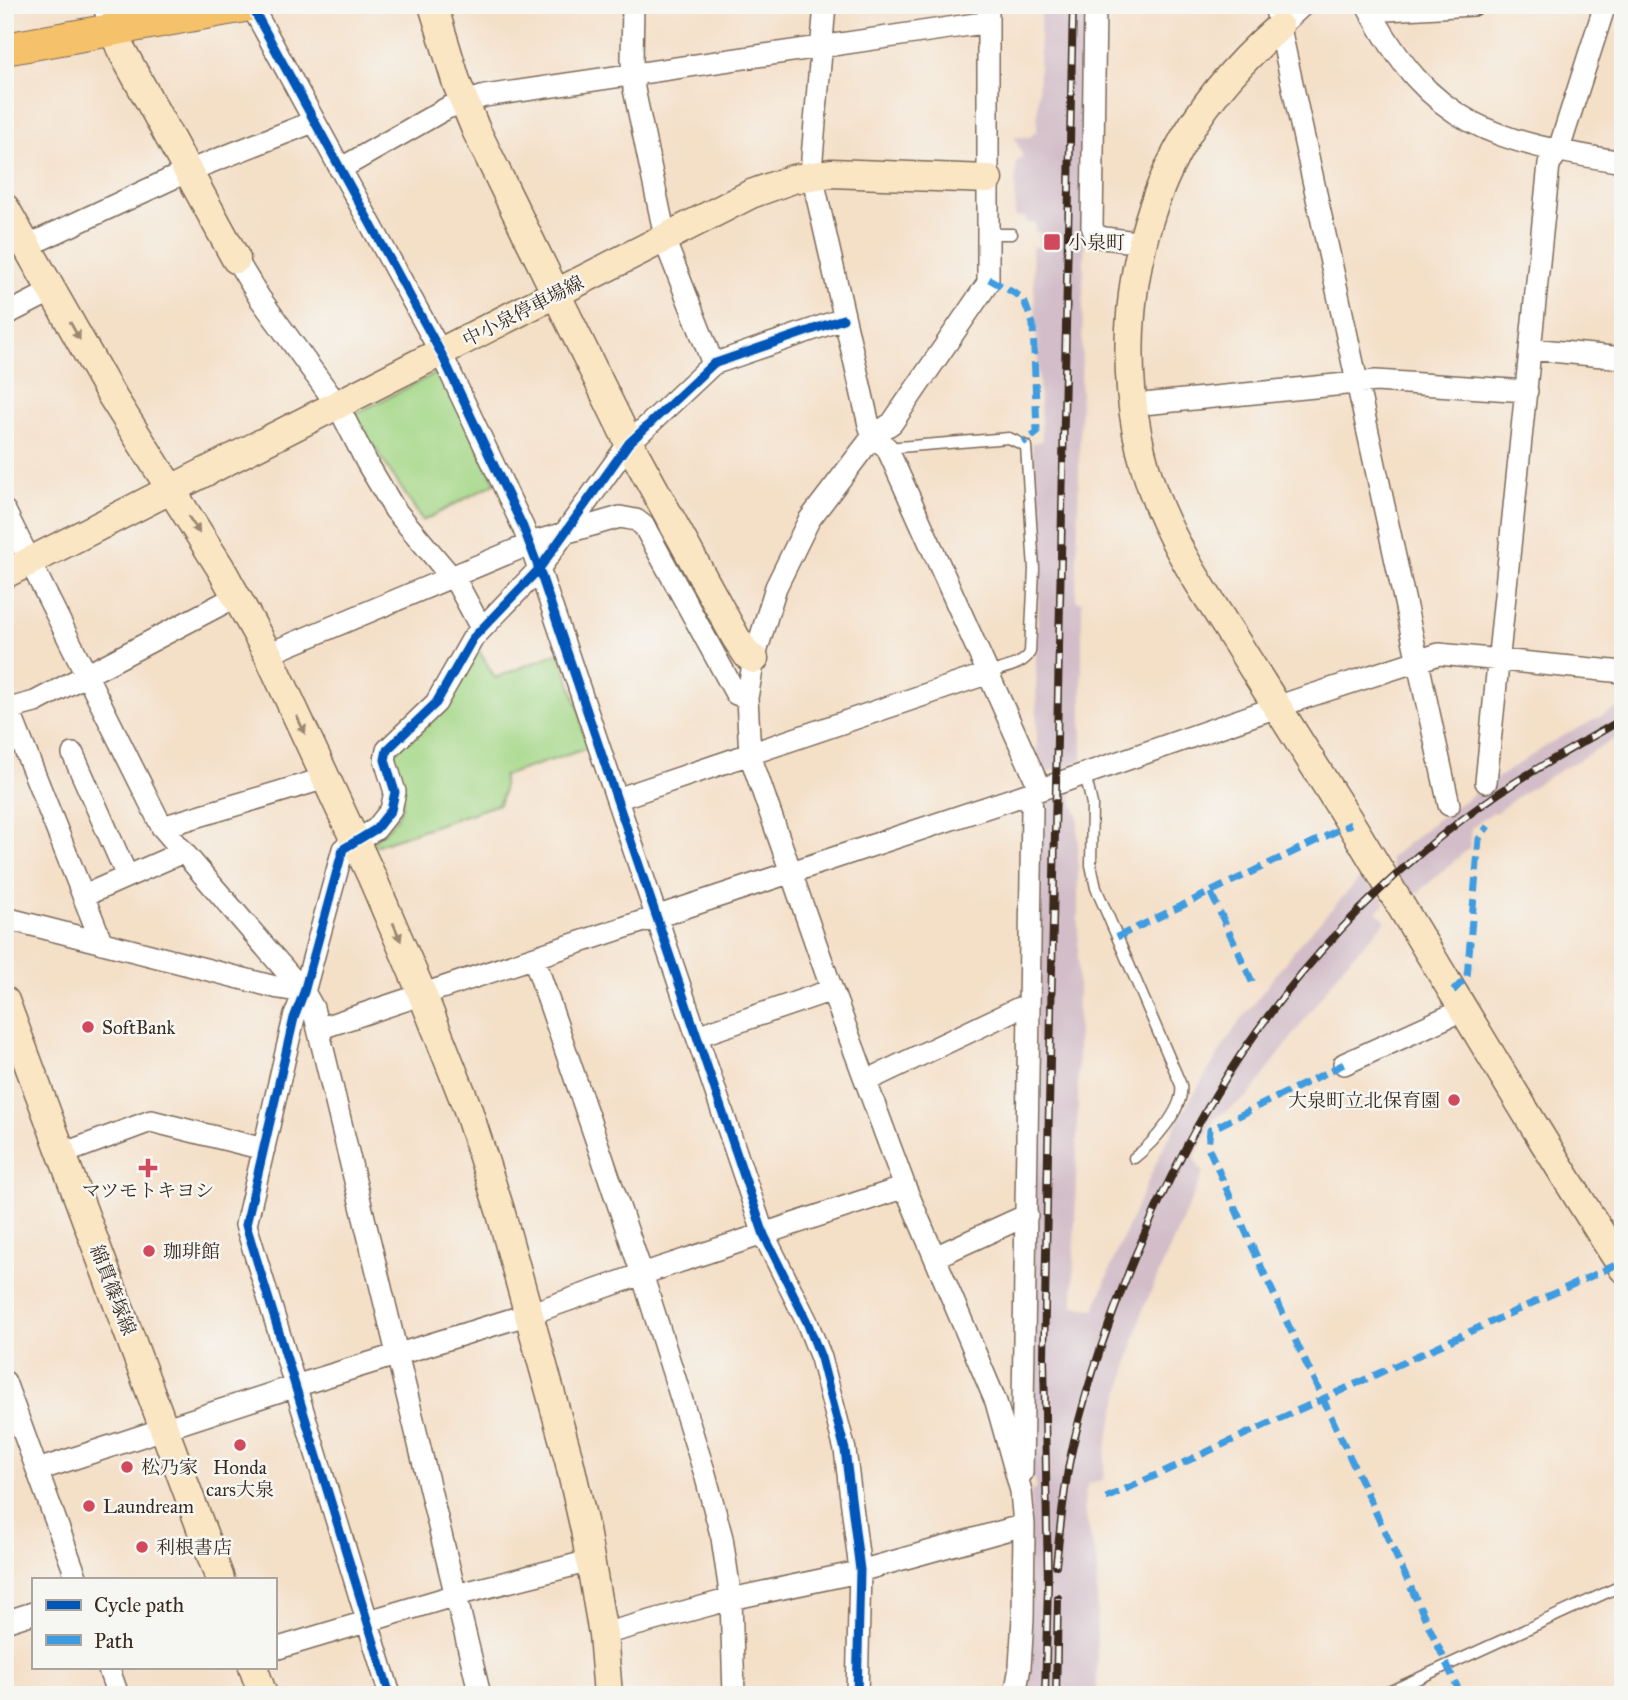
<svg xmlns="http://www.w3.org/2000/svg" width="1628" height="1700" viewBox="0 0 1628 1700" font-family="'IM FELL Great Primer','Noto Serif JP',serif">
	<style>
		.industrial { fill: #d2bdc8 }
		.green { fill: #a4d787; stroke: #708052; stroke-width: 2 }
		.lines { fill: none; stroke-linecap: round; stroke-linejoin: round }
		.lane-casing { stroke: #7c6959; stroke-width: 13 }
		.street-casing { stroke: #7c6959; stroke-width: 24 }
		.secondary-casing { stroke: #7c6959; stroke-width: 31 }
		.primary-casing { stroke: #7c6959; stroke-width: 34 }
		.lane { stroke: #fff; stroke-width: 10 }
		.street { stroke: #fff; stroke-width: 21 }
		.secondary { stroke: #fbe6c4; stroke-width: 28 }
		.primary { stroke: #f5c16b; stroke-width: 32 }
		.rail-casing { stroke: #3b2a1e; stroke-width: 8 }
		.rail { stroke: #f6f6f2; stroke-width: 5; stroke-dasharray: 16; stroke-linecap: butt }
		.quiet { stroke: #3f9ce0; stroke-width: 7; stroke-dasharray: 14 7; stroke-linecap: butt }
		.cycleway-casing { stroke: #f6f6f2; stroke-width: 13 }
		.cycleway { stroke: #0057b8; stroke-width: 9 }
		.oneway { fill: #9b8871 }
		.poi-dot { fill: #d1495b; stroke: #f6f6f2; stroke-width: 2.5 }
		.labels { text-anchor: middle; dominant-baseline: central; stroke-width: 5; stroke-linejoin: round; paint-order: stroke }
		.poi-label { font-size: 19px; fill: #3b2a1e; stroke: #f6f6f2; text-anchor: start }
		.street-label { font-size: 19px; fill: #3b2a1e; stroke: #f6f6f2 }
	</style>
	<rect width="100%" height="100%" fill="#f6f6f2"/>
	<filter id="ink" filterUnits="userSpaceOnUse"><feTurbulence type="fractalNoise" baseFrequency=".0143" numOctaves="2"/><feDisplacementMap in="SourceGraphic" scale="14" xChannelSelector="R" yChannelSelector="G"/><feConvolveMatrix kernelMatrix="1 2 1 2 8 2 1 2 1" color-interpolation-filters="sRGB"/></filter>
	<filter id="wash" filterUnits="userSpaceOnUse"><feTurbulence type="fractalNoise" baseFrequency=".00686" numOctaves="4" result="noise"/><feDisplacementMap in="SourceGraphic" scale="28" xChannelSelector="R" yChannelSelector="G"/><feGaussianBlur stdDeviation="1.57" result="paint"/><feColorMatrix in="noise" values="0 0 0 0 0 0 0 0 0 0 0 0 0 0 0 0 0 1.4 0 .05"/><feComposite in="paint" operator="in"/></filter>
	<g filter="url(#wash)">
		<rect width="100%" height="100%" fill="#f4dfc7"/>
		<path class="industrial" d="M 1041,5 L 1090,5 L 1076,600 L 1082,602 L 1082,761 L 1047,773 L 1037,754 L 1036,659 L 1040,574 L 1032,443 L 1042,441 L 1032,247 L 1040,247 L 1040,232 L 1035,232 L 1035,223 L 1026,223 L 1026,217 L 1015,217 L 1016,162 L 1023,157 L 1014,137 L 1030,137 L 1037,130 Z
			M 1623,705 L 1623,734 L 1530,788 L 1495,813 L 1493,812 L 1471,828 L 1469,848 L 1413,897 L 1405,884 L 1401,883 L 1392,867 L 1390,858 L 1435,821 L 1497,778 L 1557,739 Z
			M 1071,788 L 1073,805 L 1078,814 L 1078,1096 L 1073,1306 L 1095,1309 L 1118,1248 L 1161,1152 L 1182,1113 L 1235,1028 L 1300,943 L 1367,871 L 1370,882 L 1375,885 L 1386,903 L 1377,911 L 1386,921 L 1344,965 L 1249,1096 L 1214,1119 L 1194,1158 L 1203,1173 L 1142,1312 L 1107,1442 L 1103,1480 L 1088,1483 L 1085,1494 L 1084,1509 L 1097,1564 L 1097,1695 L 1022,1695 L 1031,1490 L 1036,1489 L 1035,1478 L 1029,1479 L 1039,798 Z"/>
		<path class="green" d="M 436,373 L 445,377 L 495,483 L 423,521 L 353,415 Z
			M 478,649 L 495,678 L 560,652 L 591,747 L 503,776 L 503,792 L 499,804 L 374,846 L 371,843 C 409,812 408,802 392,757 Z"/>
	</g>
	<g filter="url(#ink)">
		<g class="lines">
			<defs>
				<path id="lane" d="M 987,234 L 1012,234
					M 887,448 L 1009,438 L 1026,446 L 1034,569 L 1030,652 C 1025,665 1002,668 989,673
					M 1085,774 L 1092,804 L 1091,865 L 1096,888 L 1181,1085 C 1185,1109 1152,1144 1134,1158
					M 1382,1695 L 1623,1585"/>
				<path id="street" d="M 103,5 L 113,30
					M 251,5 L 441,353 L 523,527 L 539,569 L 764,1235 L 807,1322 L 821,1358 L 845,1450 L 860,1570 L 857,1695
					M 633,5 L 632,60 L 634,89 L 663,227 L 668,249 L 713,364
					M 825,5 L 812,158 L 812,175 L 869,425 L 873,436 L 887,448 L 1040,789
					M 988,5 L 988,283 L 892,423 L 873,436 L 809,520 L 776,587 L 754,659 L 747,698 L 750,755 L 832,990 L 905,1187 L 996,1402 L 1021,1491 L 1024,1525 L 1023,1618 L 1020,1667 L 1015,1695
					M 1095,5 L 1092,226 L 1095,235 L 1104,238 L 1144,243
					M 1275,5 L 1449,805
					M 1367,5 C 1431,127 1495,142 1623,162
					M 1372,15 L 1386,10 L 1473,5
					M 1279,27 L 1303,5
					M 340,169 L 447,108 L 485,96 L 976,24 L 988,24
					M 27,246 L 188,171 L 313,122
					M 236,259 L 259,297 L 338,406 L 367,463 L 395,510 L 458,585 L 481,628
					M 5,315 L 52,291
					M 1531,349 L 1623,358
					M 1133,405 L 1376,381 L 1527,391
					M 5,511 L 162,827 L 304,992 L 313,1008 L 480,1695
					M 268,654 L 537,541 L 620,517 L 636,520 L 644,526 L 736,694 L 747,698
					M 5,710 L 35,702 L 237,596
					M 9,710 L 102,943
					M 73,754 L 127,876
					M 1486,782 L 1549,164 L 1558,152 L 1605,5
					M 617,799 L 989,673
					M 162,827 L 326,778
					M 83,896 L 183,852
					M 5,918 L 279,988 L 304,992
					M 534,958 L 642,1274 L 705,1474 L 722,1538 L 731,1599 L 734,1695
					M 318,1029 L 1030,793 L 1300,699 L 1439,654 L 1623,672
					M 697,1036 L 832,990
					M 1344,1064 L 1465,1009
					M 866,1081 L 1019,1008 L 1028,1008
					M 62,1154 L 151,1121 L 264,1149
					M 935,1257 L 1027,1215
					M 5,1382 L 77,1579
					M 38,1470 L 295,1386 L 529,1314 L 642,1274 L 905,1187
					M 1022,1473 L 1032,809 L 1030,793
					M 5,1622 L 33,1613
					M 603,1634 L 731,1599 L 849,1574 L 1024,1525
					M 275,1649 L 456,1595 L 590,1561
					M 108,1667 L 118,1695
					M 390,1695 L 246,1225 L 294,1018 L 304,992 L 343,849 L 376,829 L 391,810 L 395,792 L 385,760 L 387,750 L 436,703 L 473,638 L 539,569 L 629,443 L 643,430 L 713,364 L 843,319"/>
				<path id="secondary" d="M 433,5 L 457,84 L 476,130 L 629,443 L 736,638 L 748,656 L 754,659
					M 1279,27 C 1238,63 1201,105 1176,154 C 1121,260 1114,396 1159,507 C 1179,555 1209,599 1237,643 C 1275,703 1313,763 1351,824 C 1442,972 1529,1122 1623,1268
					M 113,30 L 121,49 L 236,259
					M 5,208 L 110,393 L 220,567 L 268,654 L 371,875 L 423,996 L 467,1107 L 500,1210 L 569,1460 L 585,1530 L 603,1634 L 608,1695
					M 5,574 L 751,194 L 793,179 L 831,173 L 988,179
					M 5,1001 L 220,1579
					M 253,1667 L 263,1695"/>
				<path id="primary" d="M 5,49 L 250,5"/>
			</defs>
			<use href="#lane" class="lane-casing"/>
			<use href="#street" class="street-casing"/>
			<use href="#secondary" class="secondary-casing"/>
			<use href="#primary" class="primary-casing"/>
			<use href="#lane" class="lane"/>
			<use href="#street" class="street"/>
			<use href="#secondary" class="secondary"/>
			<use href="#primary" class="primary"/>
			<defs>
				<path id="rail" d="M 1056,1565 C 1060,1531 1063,1498 1069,1464 C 1083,1393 1108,1323 1135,1256 C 1159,1200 1184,1146 1216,1094 C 1284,979 1389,868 1499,793 C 1539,766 1581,743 1623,719
					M 1045,1695 L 1048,1585 L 1044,1357 L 1048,1152 L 1073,5
					M 1056,1695 L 1058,1598"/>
			</defs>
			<use href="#rail" class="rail-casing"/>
			<use href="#rail" class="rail"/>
			<path class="quiet" d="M 989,279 L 1023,298 L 1033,324 L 1037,433 L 1023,443
				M 1211,893 L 1254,986
				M 1117,937 L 1351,824
				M 1453,991 L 1467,977 L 1479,839 L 1488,826
				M 1344,1064 L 1210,1130 L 1208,1147 L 1264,1273 L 1461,1695
				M 1106,1498 L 1620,1263"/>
			<defs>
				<path id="cycleway" d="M 251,5 L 441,353 L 523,527 L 539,569 L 764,1235 L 807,1322 L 821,1358 L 845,1450 L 860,1570 L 857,1695
					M 390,1695 L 246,1225 L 294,1018 L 304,992 L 343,849 L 376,829 L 391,810 L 395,792 L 385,760 L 387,750 L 436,703 L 473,638 L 539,569 L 629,443 L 643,430 L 713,364 L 843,319"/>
			</defs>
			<use href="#cycleway" class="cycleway-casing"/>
			<use href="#cycleway" class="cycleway"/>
		</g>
		<defs><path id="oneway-solid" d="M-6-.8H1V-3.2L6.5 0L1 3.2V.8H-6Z" transform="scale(1.75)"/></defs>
		<g class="oneway">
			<use href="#oneway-solid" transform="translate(75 331) rotate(61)"/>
			<use href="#oneway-solid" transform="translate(194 525) rotate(57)"/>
			<use href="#oneway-solid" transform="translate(301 725) rotate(65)"/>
			<use href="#oneway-solid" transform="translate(397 932) rotate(67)"/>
		</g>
	</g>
	<g class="poi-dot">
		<rect x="1043" y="233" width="18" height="18" rx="3.5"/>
		<circle cx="88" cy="1027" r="7"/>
		<circle cx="1454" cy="1100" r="7"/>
		<path d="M144.5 1157.5h7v7h7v7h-7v7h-7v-7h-7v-7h7z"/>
		<circle cx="149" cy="1251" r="7"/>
		<circle cx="240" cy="1445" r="7"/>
		<circle cx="127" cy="1467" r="7"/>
		<circle cx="89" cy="1506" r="7"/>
		<circle cx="142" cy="1547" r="7"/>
	</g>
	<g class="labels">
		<g class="poi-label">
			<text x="1068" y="242">小泉町</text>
			<text x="102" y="1027">SoftBank</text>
			<text x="1440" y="1100" text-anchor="end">大泉町立北保育園</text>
			<text x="148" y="1190" text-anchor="middle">マツモトキヨシ</text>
			<text x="163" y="1251">珈琲館</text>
			<text x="141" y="1467">松乃家</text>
			<text x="240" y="1467" text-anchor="middle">Honda<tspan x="240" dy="22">cars大泉</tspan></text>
			<text x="103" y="1506">Laundream</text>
			<text x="156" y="1547">利根書店</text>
		</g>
		<g class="street-label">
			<text transform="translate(523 311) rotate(-27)">中小泉停車場線</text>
			<text transform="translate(113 1290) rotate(69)">綿貫篠塚線</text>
		</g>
	</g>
	<rect width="1628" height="1700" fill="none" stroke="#f6f6f2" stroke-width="28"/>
	<rect x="32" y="1578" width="245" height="91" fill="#f6f6f2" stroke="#aba49d" stroke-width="2"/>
	<rect x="46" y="1600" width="35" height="10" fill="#0057b8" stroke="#aba49d" stroke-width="2"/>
	<text x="94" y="1612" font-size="21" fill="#3b2a1e">Cycle path</text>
	<rect x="46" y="1635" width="35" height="10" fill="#3f9ce0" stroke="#aba49d" stroke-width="2"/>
	<text x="94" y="1648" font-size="21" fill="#3b2a1e">Path</text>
</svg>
